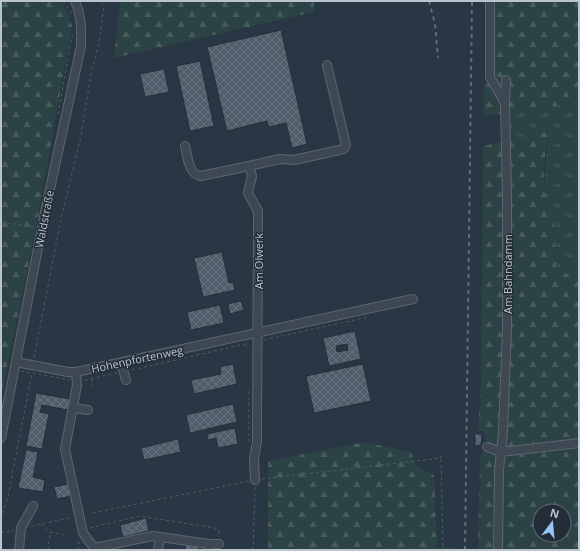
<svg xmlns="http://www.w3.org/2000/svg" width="580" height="551" viewBox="0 0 580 551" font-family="'Open Sans',sans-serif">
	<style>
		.grass { fill: url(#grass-tufts) }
		.forest { fill: url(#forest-firs); fill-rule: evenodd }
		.building { fill: url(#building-cross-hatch); stroke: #242f3a; fill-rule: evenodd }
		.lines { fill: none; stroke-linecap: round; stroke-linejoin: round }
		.minor-casing { stroke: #5c6670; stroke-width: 10 }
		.path { stroke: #496060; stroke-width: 1; stroke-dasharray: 3 3; stroke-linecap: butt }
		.minor { stroke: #3d4853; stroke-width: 8 }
		.rail { stroke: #606c79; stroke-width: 2; stroke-dasharray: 4 4; stroke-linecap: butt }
		.labels { text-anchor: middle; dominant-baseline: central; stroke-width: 3; stroke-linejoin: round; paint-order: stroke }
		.street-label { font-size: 11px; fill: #bbc3cc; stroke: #222d38 }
	</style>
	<defs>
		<pattern id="grass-tufts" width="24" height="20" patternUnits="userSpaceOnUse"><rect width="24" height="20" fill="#2b4344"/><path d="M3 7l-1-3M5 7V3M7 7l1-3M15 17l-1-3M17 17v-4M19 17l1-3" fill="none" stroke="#485c5e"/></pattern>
		<pattern id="forest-firs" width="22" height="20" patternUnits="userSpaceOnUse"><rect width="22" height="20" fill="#2b4344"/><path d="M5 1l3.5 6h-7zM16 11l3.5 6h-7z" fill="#485c5e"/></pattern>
		<pattern id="building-cross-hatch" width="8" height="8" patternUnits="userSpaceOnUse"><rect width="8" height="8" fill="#4f5e6b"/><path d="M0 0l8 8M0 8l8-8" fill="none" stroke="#66737f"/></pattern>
	</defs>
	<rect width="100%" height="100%" fill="#293643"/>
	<path class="grass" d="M 579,101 L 579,277 L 556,271 L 554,211 L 548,203 L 544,189 L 548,132 L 509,139 L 509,113 Z"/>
	<path class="forest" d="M 1,1 L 61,1 L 68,13 L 72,26 L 36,227 L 1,397 Z
		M 120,1 L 314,1 L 314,12 L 114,58 Z
		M 495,1 L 579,1 L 579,101 L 534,110 L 483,116 L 484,85 L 493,61 Z
		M 548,131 C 546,157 537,190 554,210 L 556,271 L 579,277 L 579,550 L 478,550 L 480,458 L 486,441 L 484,432 L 478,430 L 481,384 L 483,146 ZM 540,511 L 564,511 L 564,535 L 540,535 Z
		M 364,442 L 411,452 L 416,466 L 434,475 L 437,547 L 456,548 L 456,550 L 268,550 L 268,461 Z"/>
	<path class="building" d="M 281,30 L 307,144 L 292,148 L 286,123 L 269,127 L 267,121 L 227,131 L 207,47 Z
		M 200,61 L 214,126 L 190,131 L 176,66 Z
		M 164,69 L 169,92 L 145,97 L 140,74 Z
		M 222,252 L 229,283 L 233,282 L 235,290 L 203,297 L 194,258 Z
		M 241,301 L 244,310 L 230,314 L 228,304 Z
		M 220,305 L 224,323 L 191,330 L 187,312 Z
		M 355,331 L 361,359 L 329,366 L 323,338 ZM 347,344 L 348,350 L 337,352 L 336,346 Z
		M 233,364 L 237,384 L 194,394 L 191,380 L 221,374 L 220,367 Z
		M 363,364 L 371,401 L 314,413 L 306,376 Z
		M 36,393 L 70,399 L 68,410 L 42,405 L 40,412 L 49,414 L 42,449 L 26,446 Z
		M 233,404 L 237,422 L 190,433 L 186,415 Z
		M 235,428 L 238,444 L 218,448 L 216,438 L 208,440 L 207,434 Z
		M 475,434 L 482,434 L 481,446 L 475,445 Z
		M 178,439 L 181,452 L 144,460 L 141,448 Z
		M 26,450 L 38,452 L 33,477 L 45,480 L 43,492 L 18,488 Z
		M 68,484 L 71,496 L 57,499 L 54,487 Z
		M 146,518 L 149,531 L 123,537 L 120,525 Z
		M 186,545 L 198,547 L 198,550 L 185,550 Z"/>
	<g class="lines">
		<defs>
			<path id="minor" d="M 490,1 L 490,77 L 505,103 L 507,198 L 507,328 L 503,434 L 499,470 L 498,550
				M 505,102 L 506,80
				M 185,146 C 188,157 188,174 201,176 L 249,166 L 252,176 L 248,193 L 258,211 L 257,441 L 254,459 L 255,480
				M 249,166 L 280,159 L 294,160 L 344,149 L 346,145 L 327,65
				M 16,362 L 68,372 L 76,372 L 413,299
				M 121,363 L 126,380
				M 76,372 L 77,385 L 65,449 L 83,533 L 94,548
				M 73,408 L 88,410
				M 1,438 L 45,212 L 81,46 C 81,30 82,16 75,1
				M 487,447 L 501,452 L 579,443
				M 209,544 L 219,544
				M 19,550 L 21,528 L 33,506
				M 93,550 L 94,548 L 153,536 L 209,544 L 209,550
				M 158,550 L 160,537"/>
		</defs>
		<use href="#minor" class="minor-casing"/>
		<path class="path" d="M 63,1 L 72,14
			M 58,114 L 73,31
			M 1,222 L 34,227
			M 264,340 L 368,317
			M 245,345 L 250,350
			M 34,358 L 61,219 L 81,136 L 91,74 L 99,42 L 104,7 L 100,1
			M 132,370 L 249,343
			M 21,371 L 32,373
			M 92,379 L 93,387
			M 85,380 L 117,373
			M 249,442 L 249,389
			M 441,459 L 443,550
			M 262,479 L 441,458 L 440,456
			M 93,513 L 249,481
			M 1,519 L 8,496 L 32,373 L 70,380
			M 41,524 L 49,532 L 67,535
			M 31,526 L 69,518
			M 90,528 L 139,516 L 215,528 L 219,531 L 220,537
			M 1,533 L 14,530
			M 48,550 L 50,533
			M 78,550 L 79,541
			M 253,550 L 255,487"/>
		<use href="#minor" class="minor"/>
		<path class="rail" d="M 429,1 L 435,24 L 438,58
			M 465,550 L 472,1"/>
	</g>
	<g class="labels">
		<g class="street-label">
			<text transform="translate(44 219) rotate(-79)">Waldstraße</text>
			<text transform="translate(258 261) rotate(-90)">Am Ölwerk</text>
			<text transform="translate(507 274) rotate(-90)">Am Bahndamm</text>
			<text transform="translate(137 359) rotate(-12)">Hohenpfortenweg</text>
		</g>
	</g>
	<rect width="580" height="551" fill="none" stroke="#bbc3cc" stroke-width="4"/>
	<g transform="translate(552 523) rotate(16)"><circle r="19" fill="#222d38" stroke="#5f6973"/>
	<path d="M0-3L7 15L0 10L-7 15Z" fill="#98c3f4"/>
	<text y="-6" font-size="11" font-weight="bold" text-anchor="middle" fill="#bbc3cc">N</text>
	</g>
</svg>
